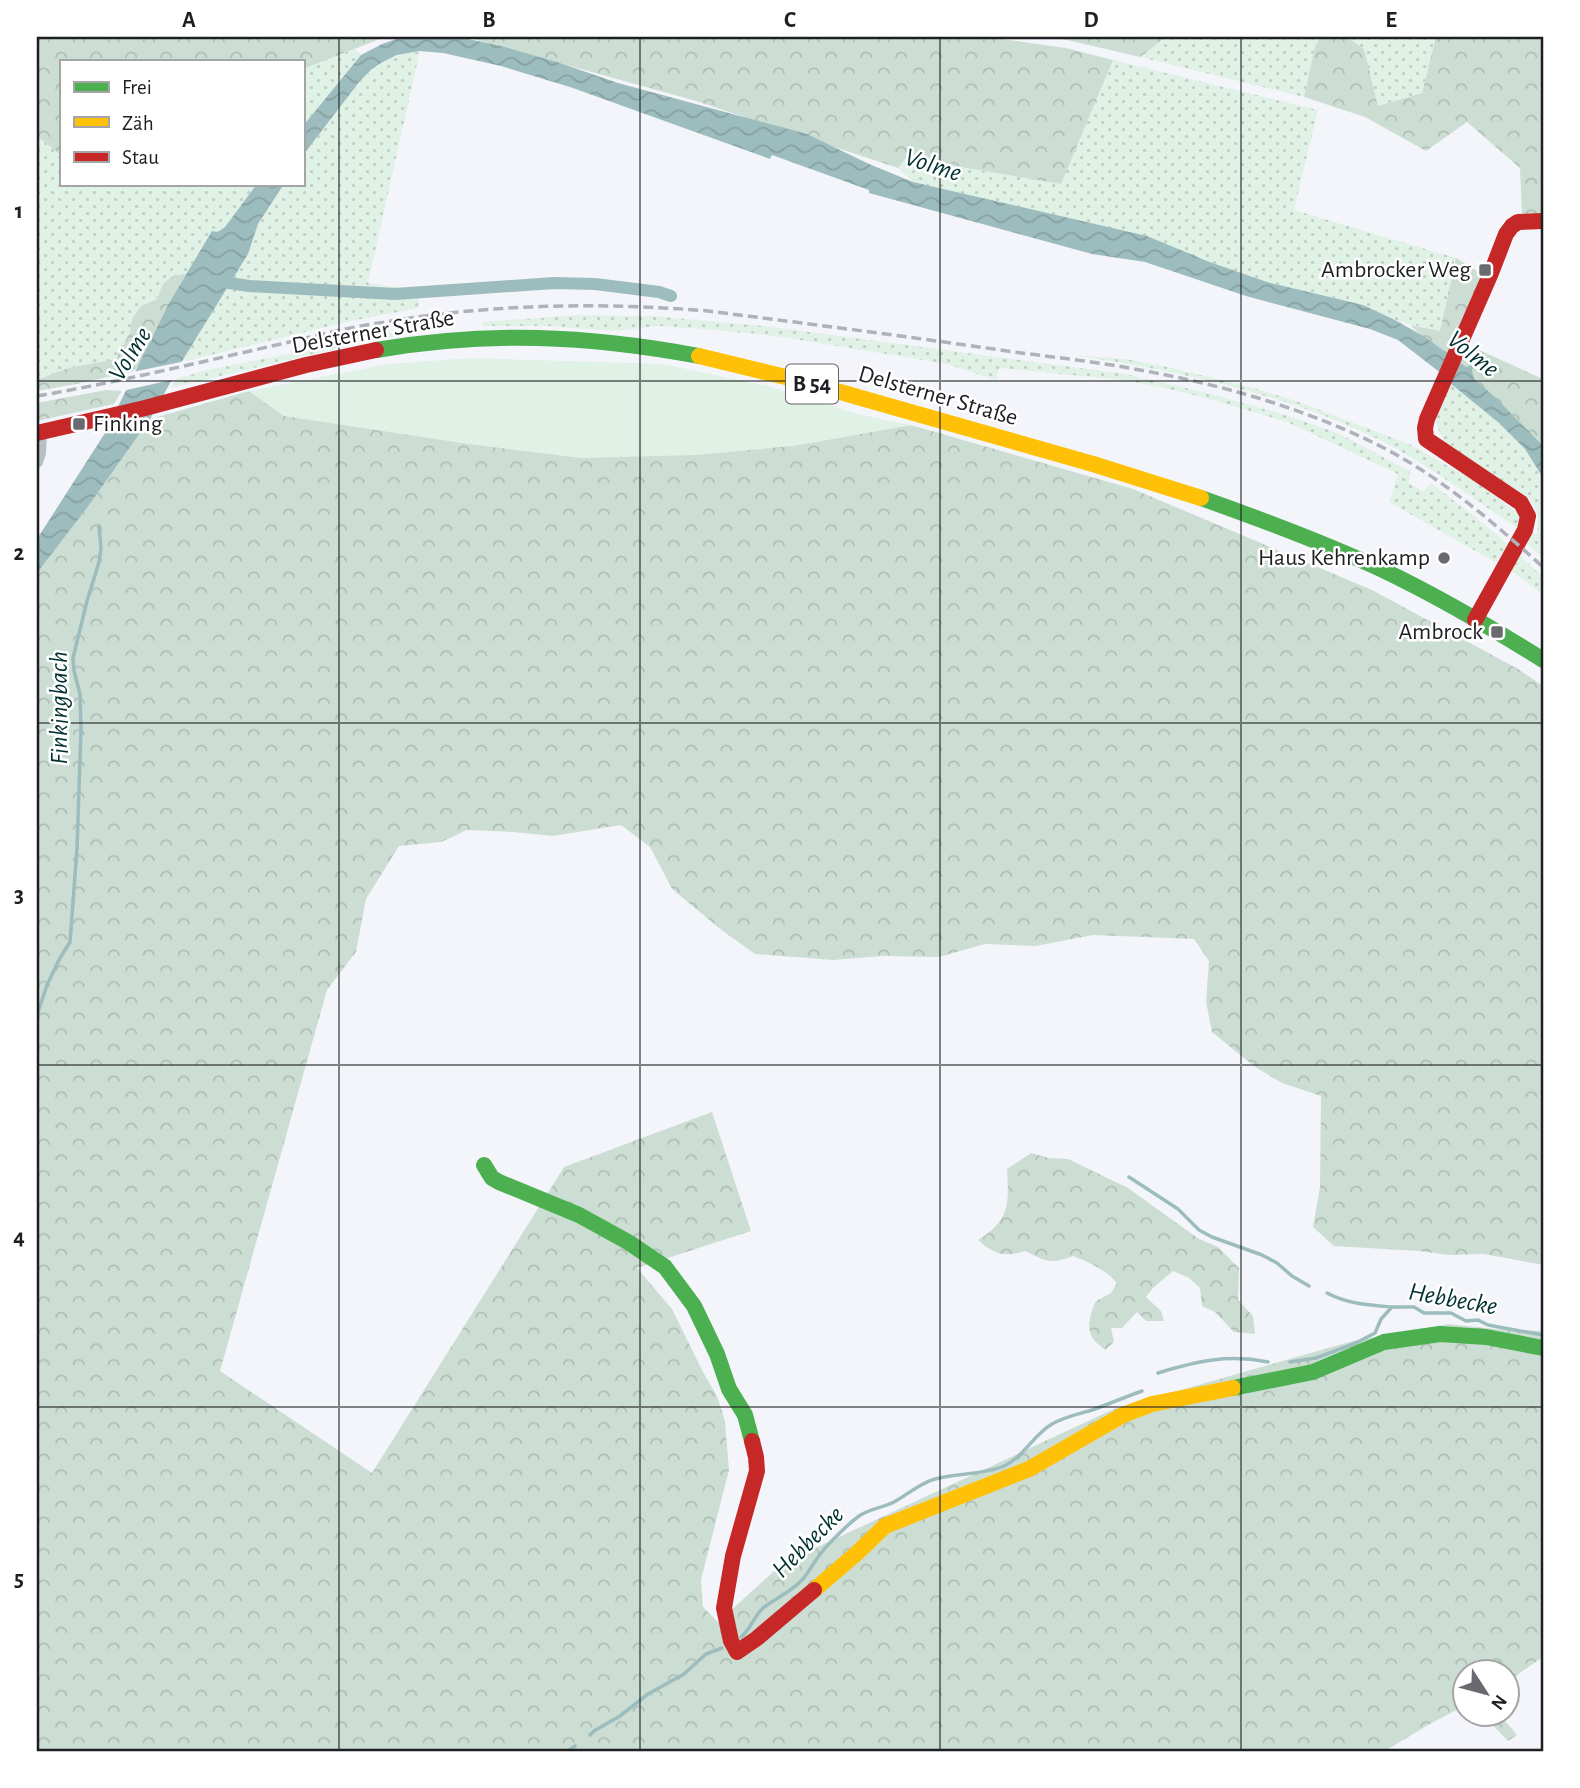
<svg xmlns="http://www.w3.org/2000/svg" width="1580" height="1788" viewBox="0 0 1580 1788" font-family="'Alegreya Sans',sans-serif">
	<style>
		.grass { fill: url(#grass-dots) }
		.forest { fill: url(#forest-crowns) }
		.garden { fill: #e0f1e6 }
		.water { fill: url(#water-waves) }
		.pier { fill: #f4f5fb }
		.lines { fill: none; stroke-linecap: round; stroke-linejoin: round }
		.stream { stroke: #9cbcbd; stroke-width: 3.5 }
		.canal { stroke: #9cbcbd; stroke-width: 12 }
		.street { stroke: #b4bfc6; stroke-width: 12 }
		.fast { stroke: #4caf50; stroke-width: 16 }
		.slow { stroke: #ffc107; stroke-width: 16 }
		.jam { stroke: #c62828; stroke-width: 16 }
		.rail { stroke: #adb3b9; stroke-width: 3.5; stroke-dasharray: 10 5; stroke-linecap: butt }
		.grid { fill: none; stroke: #1e1f23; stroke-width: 2; stroke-opacity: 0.55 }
		.poi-dot { fill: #696a6f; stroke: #fff; stroke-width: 2.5 }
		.labels { text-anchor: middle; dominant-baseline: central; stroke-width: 5; stroke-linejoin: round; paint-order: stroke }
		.shield { fill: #fff; stroke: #626265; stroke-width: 2 }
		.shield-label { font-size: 23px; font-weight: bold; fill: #1e1f23 }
		.poi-label { font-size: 24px; fill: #1e1f23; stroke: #fff; text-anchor: end }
		.street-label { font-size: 24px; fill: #1e1f23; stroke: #fff }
		.water-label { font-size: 26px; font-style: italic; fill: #013030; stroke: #fff }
		.neatline { fill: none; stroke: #1e1f23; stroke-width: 2.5 }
		.grid-label { font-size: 23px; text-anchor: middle; font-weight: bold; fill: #1e1f23 }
	</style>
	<defs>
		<pattern id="grass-dots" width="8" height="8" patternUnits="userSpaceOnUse" patternTransform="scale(1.75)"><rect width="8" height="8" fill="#e0f1e6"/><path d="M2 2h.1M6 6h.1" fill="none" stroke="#c0cec5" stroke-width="1.8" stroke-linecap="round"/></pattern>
		<pattern id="forest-crowns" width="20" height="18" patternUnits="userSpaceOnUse" patternTransform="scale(1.75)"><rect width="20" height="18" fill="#ccded3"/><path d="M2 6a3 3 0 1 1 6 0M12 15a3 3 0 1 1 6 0" fill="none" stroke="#afbeb5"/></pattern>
		<pattern id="water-waves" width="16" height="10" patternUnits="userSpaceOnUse" patternTransform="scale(1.75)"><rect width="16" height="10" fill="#9cbcbd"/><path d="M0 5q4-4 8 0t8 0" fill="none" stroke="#86a1a2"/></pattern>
	</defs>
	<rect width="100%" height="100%" fill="#f4f5fb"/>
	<path class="grass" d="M 1166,37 L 1320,37 L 1315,47 L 1304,97 L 1140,57 Z
		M 1347,37 L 1436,37 L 1422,93 L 1378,106 L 1364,49 Z
		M 355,49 L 361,55 L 303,126 L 303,69 Z
		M 420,51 L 368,283 L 418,290 L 419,308 L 351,321 L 186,361 L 184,358 L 248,254 L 258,224 L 284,184 L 303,184 L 303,155 L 308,147 C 319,133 330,119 342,104 C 364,76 381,55 420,51 Z
		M 1113,60 L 1318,110 L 1294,210 L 1456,258 L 1440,332 L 1395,320 L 1363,305 L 1267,282 L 1207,261 L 981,198 L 913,182 L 898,168 L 906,158 L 1060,184 Z
		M 37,136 L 61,155 L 61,184 L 257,184 L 225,227 L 220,231 L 215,232 L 186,274 C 160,275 168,287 154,301 C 148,308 139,313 132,319 L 130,332 L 116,360 L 68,368 L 37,380 Z
		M 578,315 L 653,316 L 764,326 L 1126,374 L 1211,394 L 1292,417 L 1340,434 L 1410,471 L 1409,483 L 1423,492 L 1431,483 L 1475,517 L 1509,545 L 1495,562 L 1389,502 L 1398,474 L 1287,422 L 1209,399 L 1165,388 L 1124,380 L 999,368 L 996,380 L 947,364 L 776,336 L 705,329 L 657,326 L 615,331 L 546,326 L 483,326 L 483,322 Z
		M 402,331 L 403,335 L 350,345 L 171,388 L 176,379 L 203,371 Z
		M 1073,355 L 1126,359 L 1172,368 L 1257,389 L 1299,402 L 1411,445 L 1476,482 L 1519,514 L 1518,528 C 1473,500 1431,466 1384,442 C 1286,394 1180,371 1073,355 Z
		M 1450,383 L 1499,423 L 1525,449 L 1543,478 L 1543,558 L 1525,542 L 1528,537 L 1537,532 L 1538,515 L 1531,500 L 1446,445 L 1436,424 L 1438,409 Z
		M 1518,554 L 1543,577 L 1543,595 L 1510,570 Z"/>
	<path class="forest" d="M 37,37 L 385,37 L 303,69 L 303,61 L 61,61 L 61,155 L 37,136 Z
		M 466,37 L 988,37 L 1066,48 L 1113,60 L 1061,184 L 906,158 L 898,168 L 696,101 Z
		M 1054,37 L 1166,37 L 1140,57 Z
		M 1320,37 L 1347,37 L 1364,49 L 1378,106 L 1422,93 L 1436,37 L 1543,37 L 1543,216 L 1522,216 L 1520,168 L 1467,122 L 1426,151 L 1365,117 L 1304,97 L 1315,47 Z
		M 1456,258 L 1484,275 L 1457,340 L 1543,379 L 1543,447 L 1410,325 L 1440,331 Z
		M 186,274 L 169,303 L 139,365 L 132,372 L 71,385 L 37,391 L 37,380 L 68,368 L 116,359 L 130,332 L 132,319 L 141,306 L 157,299 L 163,284 L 174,275 Z
		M 106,390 L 122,391 L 114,404 L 37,421 L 37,403 Z
		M 249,391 L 284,416 L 792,446 L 911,425 L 1133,489 L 1372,590 L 1518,669 L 1543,686 L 1543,1265 L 1484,1254 L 1449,1255 L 1419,1251 L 1334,1246 L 1313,1227 L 1320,1187 L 1321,1096 L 1282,1083 L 1255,1067 L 1212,1032 L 1206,1002 L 1209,961 L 1194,939 L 1093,935 L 1036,946 L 985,944 L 939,957 L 883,956 L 833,960 L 755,954 L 719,928 L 672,889 L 650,847 L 621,825 L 553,836 L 513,832 L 467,830 L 441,842 L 399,846 L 366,899 L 356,952 L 327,990 L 220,1371 L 372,1473 L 564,1167 L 712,1112 L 751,1231 L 637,1268 L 672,1309 L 703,1372 L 717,1396 L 725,1421 L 729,1470 L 701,1580 L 703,1607 L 718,1622 L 783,1563 L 1114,1409 L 1353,1341 L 1449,1324 L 1495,1329 L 1543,1331 L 1543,1657 L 1507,1682 L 1506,1672 L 1464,1672 L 1464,1706 L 1428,1725 L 1385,1751 L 37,1751 L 37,573 L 87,508 L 150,419 Z
		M 1031,1153 L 1049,1158 L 1068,1159 L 1128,1188 L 1199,1239 L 1218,1247 L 1239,1268 L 1238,1300 L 1253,1316 L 1255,1334 L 1234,1332 L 1215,1312 L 1202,1306 L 1200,1288 L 1189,1278 L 1173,1271 L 1153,1288 L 1146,1297 L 1161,1311 L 1164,1321 L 1146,1321 L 1137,1312 L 1122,1328 L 1111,1328 L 1114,1342 L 1105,1350 C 1101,1346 1094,1342 1092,1337 C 1086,1326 1091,1311 1096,1301 L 1111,1293 L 1117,1283 C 1105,1269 1090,1263 1073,1256 C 1051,1265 1045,1261 1025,1251 C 1005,1258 993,1254 978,1240 C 1010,1220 1009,1204 1007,1169 Z
		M 1483,1715 L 1500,1715 L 1517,1735 L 1508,1741 Z"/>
	<path class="garden" d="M 471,358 L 663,364 L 768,386 L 857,414 L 911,425 L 792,446 L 696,455 L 581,458 L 468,444 L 284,416 L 249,391 L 388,364 Z"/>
	<path class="water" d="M 402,37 L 459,37 L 501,46 L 557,62 L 618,83 L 807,134 L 869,164 L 913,182 L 1147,236 L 1207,261 L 1267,282 L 1363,305 L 1395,320 L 1425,337 L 1466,367 L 1474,364 L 1472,371 L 1474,379 L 1496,398 L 1543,446 L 1543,478 L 1525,449 L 1499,423 L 1450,383 L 1442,374 L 1398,340 L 1370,329 L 1246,296 L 1145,262 L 1092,254 L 869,193 L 869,190 L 772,155 L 770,159 L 570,87 L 501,66 L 443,53 L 419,51 L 397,55 L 381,63 L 371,70 L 360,81 L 303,155 L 303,126 L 361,55 L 382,44 Z
		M 257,184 L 284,184 L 258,224 L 248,254 L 184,358 L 150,419 L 87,508 L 37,573 L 37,539 L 105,433 L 169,303 L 212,231 C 217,233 220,231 225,227 Z"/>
	<path class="pier" d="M 186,361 L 176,379 L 122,391 L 132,372 Z"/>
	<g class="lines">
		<path class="stream" d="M 38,1012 L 47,985 L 60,958 L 70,942 L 77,849 L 81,729 L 80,694 L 74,671 L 73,658 L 87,601 L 99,562 L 101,548 L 99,526
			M 1129,1177 L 1178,1209 L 1199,1230 L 1212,1237 L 1262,1255 L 1277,1263 L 1292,1276 L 1309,1286
			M 1327,1293 C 1348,1304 1368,1305 1392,1307
			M 1290,1362 L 1316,1358 L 1356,1343 L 1375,1333 L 1381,1319 L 1392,1307 L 1414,1307 L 1424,1313 L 1451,1313 L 1466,1321 L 1478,1320 L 1488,1325 L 1543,1335
			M 1158,1373 C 1197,1361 1228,1354 1268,1362
			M 741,1637 C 751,1629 754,1616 763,1608 C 776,1598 791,1592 802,1580 C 809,1572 814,1562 821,1553 C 830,1542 847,1525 859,1516 C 869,1509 882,1508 894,1502 C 907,1495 920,1483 935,1479 C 957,1473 983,1475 1004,1466 C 1024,1457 1033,1435 1052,1424 C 1064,1417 1078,1414 1092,1410 C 1109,1404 1125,1397 1142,1391
			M 590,1735 L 594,1731 L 620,1716 L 648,1694 L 684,1674 L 706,1654 L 722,1648
			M 568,1751 L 575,1746"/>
		<path class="canal" d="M 216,281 L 249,286 L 395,294 L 554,283 L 595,284 L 659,292 L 671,296"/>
		<path class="street" d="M 37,462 L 40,453 L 41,432"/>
		<path class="fast" d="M 376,350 C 490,331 586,335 699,356
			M 1201,498 C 1263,520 1325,543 1385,571 C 1439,597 1492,628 1543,660
			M 484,1165 L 492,1178 L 499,1182 L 579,1215 L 628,1242 L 665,1267 L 694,1306 L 717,1354 L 729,1389 L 745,1415 L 752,1441
			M 1233,1388 L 1313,1372 L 1384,1342 L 1440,1334 L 1486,1337 L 1543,1348"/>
		<path class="slow" d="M 699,356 L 798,380 L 1093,464 L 1201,498
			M 814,1590 L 856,1554 L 885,1526 L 1029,1469 L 1123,1415 L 1152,1404 L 1233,1388"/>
		<path class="jam" d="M 37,433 L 145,408 L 306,365 L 376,350
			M 1475,620 L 1525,530 L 1528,516 L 1521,503 L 1426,439 L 1425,428 L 1427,419 L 1491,273 L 1506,234 L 1512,226 L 1518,222 L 1543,221
			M 752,1441 L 756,1457 L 757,1471 L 733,1556 L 724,1608 L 731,1641 L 737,1652 L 756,1639 L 814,1590"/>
		<path class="rail" d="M 37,396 C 119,382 200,362 281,344 C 315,336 350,327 385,322 C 492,304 600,302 708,311 C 810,324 912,337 1014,352 C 1052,357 1091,361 1129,368 C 1216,383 1303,407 1382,447 C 1442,478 1493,522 1543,567"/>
	</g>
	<path class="grid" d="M 339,37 L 339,1751M 640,37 L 640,1751M 940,37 L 940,1751M 1241,37 L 1241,1751M 37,381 L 1543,381M 37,723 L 1543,723M 37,1065 L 1543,1065M 37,1407 L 1543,1407"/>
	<g class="poi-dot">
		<rect x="1478" y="263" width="14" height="14" rx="3.5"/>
		<rect x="72" y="417" width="14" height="14" rx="3.5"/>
		<circle cx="1444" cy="558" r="7"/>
		<rect x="1490" y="625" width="14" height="14" rx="3.5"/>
	</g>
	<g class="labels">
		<rect class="shield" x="786" y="364.5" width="52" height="39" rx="5"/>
		<g class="shield-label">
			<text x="812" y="384">B 54</text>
		</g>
		<g class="poi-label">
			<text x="1471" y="270">Ambrocker Weg</text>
			<text x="93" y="424" text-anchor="start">Finking</text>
			<text x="1430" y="558">Haus Kehrenkamp</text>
			<text x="1483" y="632">Ambrock</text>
		</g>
		<g class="street-label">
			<text transform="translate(373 332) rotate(-10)">Delsterner Straße</text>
			<text transform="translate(938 396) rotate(16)">Delsterner Straße</text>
		</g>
		<g class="water-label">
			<text transform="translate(933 165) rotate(18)">Volme</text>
			<text transform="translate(130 354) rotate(-58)">Volme</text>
			<text transform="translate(1473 354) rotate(39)">Volme</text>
			<text transform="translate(59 708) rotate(-90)">Finkingbach</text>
			<text transform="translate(1453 1299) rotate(10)">Hebbecke</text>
			<text transform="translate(808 1542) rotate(-45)">Hebbecke</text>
		</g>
	</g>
	<rect width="1580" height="1788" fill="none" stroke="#ffffff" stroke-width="77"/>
	<rect x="60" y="60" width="245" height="126" fill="#ffffff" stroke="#a5a5a7" stroke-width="2"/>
	<rect x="74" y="82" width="35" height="10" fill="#4caf50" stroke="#a5a5a7" stroke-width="2"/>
	<text x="122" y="94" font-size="21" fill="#1e1f23">Frei</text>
	<rect x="74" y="117" width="35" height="10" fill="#ffc107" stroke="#a5a5a7" stroke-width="2"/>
	<text x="122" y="130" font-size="21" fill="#1e1f23">Zäh</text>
	<rect x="74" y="152" width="35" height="10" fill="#c62828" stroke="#a5a5a7" stroke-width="2"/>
	<text x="122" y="164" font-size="21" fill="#1e1f23">Stau</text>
	<g transform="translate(1486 1693) rotate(126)"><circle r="33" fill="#ffffff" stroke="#a5a5a7" stroke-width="2"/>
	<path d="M0-5L12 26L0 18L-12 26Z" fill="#696a6f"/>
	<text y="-10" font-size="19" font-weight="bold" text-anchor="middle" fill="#1e1f23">N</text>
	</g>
	<rect x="38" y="38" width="1504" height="1712" class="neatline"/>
	<g class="grid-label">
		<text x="189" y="27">A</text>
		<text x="489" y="27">B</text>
		<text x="790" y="27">C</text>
		<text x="1091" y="27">D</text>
		<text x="1391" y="27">E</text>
		<text x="19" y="218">1</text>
		<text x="19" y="560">2</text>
		<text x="19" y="902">3</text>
		<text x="19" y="1244">4</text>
		<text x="19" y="1586">5</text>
	</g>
</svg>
